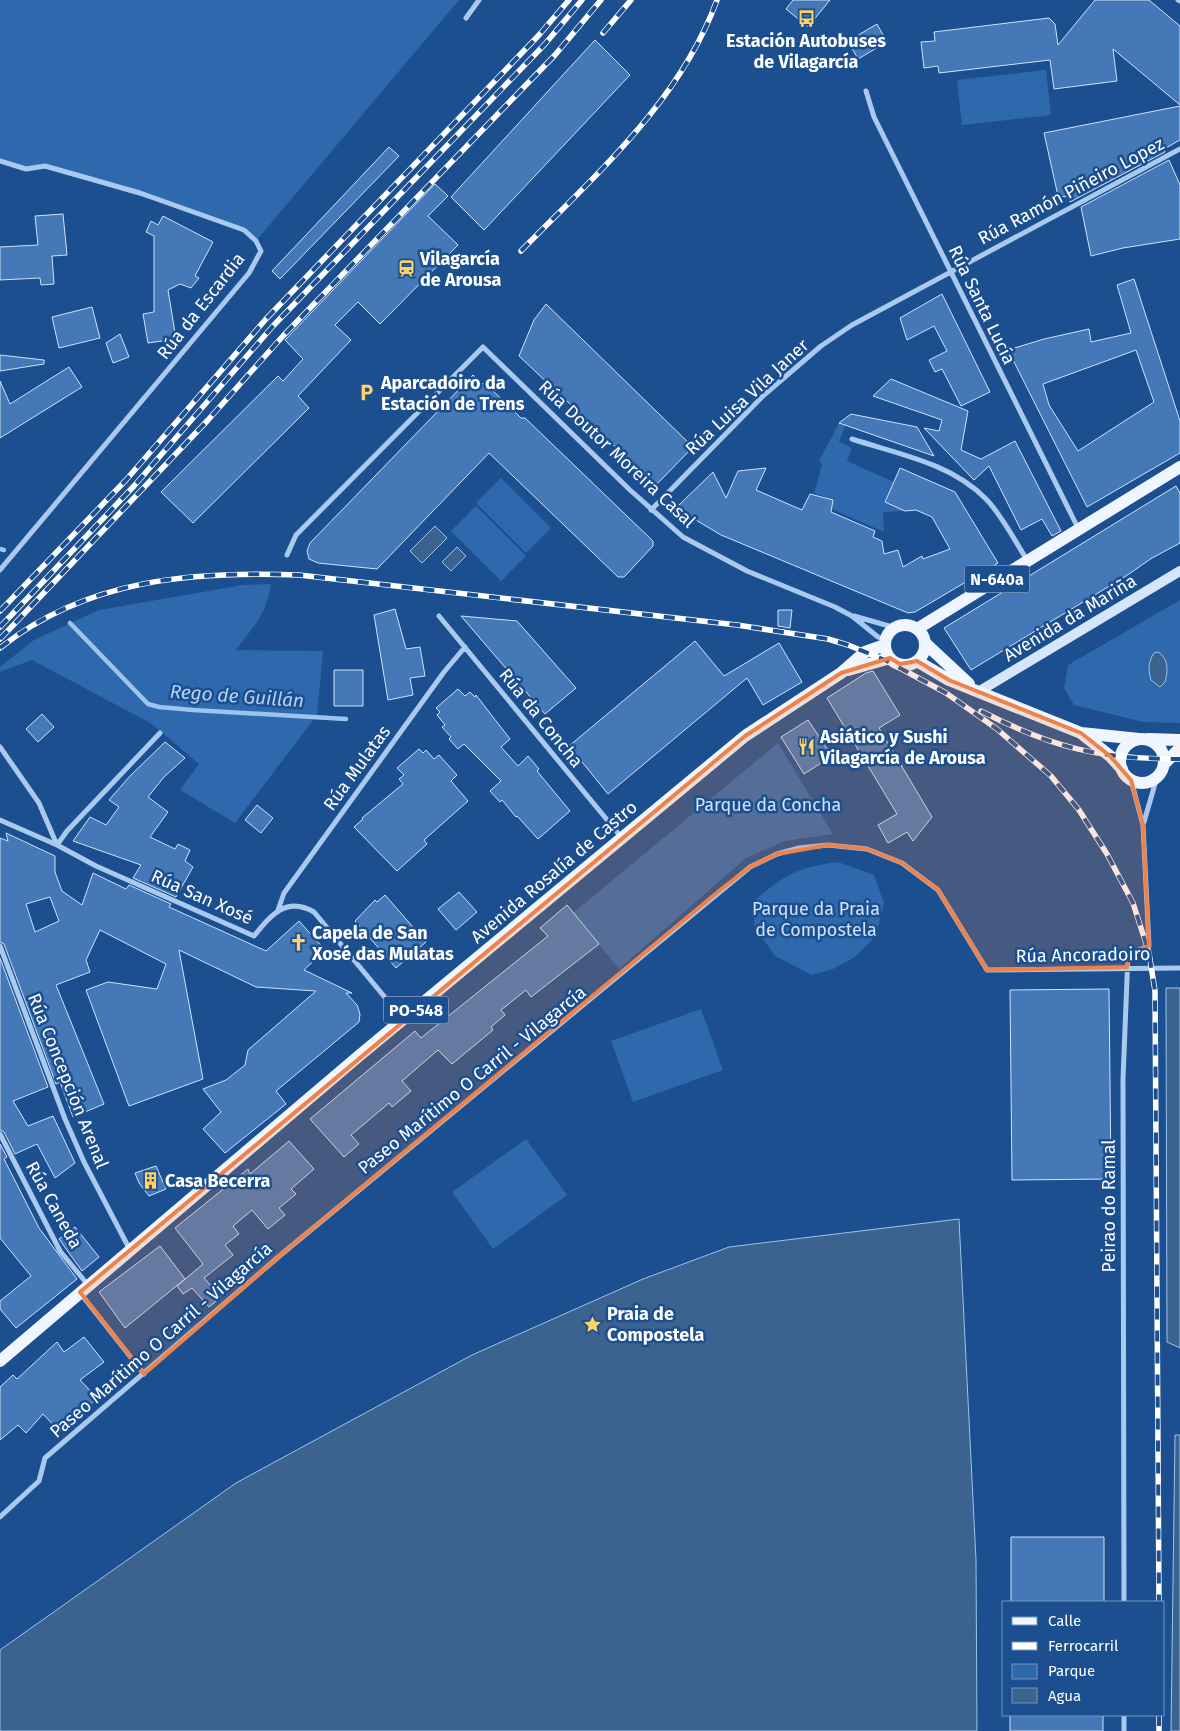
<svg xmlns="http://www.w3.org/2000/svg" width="1180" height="1731" viewBox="0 0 1180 1731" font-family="'Fira Sans',sans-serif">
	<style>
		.green { fill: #2e69ad }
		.water { fill: #3c6290; stroke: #9cc4f0 }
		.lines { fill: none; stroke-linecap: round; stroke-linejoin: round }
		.stream { stroke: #9cc4f0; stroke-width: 4.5 }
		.building { fill: #4478b7; stroke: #cfe3fa; fill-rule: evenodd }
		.street { stroke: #a9c9ee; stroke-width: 5 }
		.secondary { stroke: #d6e6fa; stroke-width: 10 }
		.primary { stroke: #f0f6ff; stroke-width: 12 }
		.rail-casing { stroke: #fff; stroke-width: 5.5 }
		.rail { stroke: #1b4f8f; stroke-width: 4; stroke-dasharray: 11; stroke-linecap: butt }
		.marked { fill: #ee8249; fill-opacity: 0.2; stroke: #ee8249; stroke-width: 4; stroke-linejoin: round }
		.labels { text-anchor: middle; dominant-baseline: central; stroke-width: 5; stroke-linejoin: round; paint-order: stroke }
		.shield { fill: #1b4f8f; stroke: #bbcadd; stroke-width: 1 }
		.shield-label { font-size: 16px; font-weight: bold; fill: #fff }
		.poi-label { font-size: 18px; font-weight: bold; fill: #fff; stroke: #1b4f8f; text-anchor: start }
		.street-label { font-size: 18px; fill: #fff; stroke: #1b4f8f }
		.park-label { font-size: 18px; fill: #cfe3fa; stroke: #1b4f8f }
		.water-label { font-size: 19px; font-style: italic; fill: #b5d3f5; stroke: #1b4f8f }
	</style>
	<rect width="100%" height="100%" fill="#1b4f8f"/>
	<path class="green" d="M 0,0 L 459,0 L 256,241 L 244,230 L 217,220 L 45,167 L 26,169 L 0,161 Z
		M 1046,70 L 1051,115 L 962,125 L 957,80 Z
		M 839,423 L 845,426 L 839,442 L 852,448 L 847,461 L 894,482 L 885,502 L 905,511 L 883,512 L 884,532 L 832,509 L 833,500 L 814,493 L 822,465 L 819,461 Z
		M 501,478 L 551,528 L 526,553 L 476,503 Z
		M 476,506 L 526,556 L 501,581 L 451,531 Z
		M 271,584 C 267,614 253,627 236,650 L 323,651 L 317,715 L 235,823 L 180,790 L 199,764 L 152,724 L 32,660 L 0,672 L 0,667 L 34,640 L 99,610 L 243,585 Z
		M 1180,600 L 1180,723 L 1143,722 L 1074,705 L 1064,688 L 1068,665 Z
		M 778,743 L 833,834 L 785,841 L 746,858 L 619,969 L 573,913 Z
		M 838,862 L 874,875 L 884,903 L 876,936 L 855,957 L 833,969 L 812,975 L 775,956 L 754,926 L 755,900 C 787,873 797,868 838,862 Z
		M 701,1009 L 723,1070 L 633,1102 L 611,1041 Z
		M 526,1139 L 567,1195 L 493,1249 L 452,1192 Z"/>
	<path class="water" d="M 435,526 L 447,538 L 422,563 L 410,551 Z
		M 457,547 L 466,556 L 451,571 L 442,562 Z
		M 1158,652 C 1169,659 1168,671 1165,682 L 1160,687 L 1151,680 C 1148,670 1148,662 1154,653 Z
		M 1166,988 L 1180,988 L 1180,1348 L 1167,1342 Z
		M 959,1219 L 976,1560 L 977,1731 L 0,1731 L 0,1650 L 236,1483 L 472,1355 L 643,1279 L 729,1247 Z
		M 1175,1435 L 1180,1435 L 1180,1731 L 1171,1731 Z"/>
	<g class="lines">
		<path class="stream" d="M 0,549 L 4,550
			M 70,623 L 148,704 L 159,707 L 193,710 L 346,719"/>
	</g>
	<path class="building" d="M 793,0 L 830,0 L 808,27 L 786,9 Z
		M 1095,0 L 1149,0 L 1180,26 L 1180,105 L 1113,49 L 1117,81 L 1054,89 L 1050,60 L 939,73 L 938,66 L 924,68 L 921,42 L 935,41 L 934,32 L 1049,18 L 1055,24 L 1058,45 Z
		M 877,24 L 887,42 L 858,59 L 848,41 Z
		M 595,40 L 630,75 L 484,230 L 451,197 Z
		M 1180,106 L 1180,140 L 1164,149 L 1165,152 L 1070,202 L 1069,197 L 1058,196 L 1044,133 Z
		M 389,147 L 399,156 L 280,279 L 272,271 Z
		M 1169,160 L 1180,185 L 1180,239 L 1123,248 L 1091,256 L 1081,207 Z
		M 435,184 L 448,196 L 428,216 L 458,245 L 380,324 L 358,302 L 335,325 L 351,340 L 298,396 L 309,408 L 193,523 L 161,492 L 278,376 L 283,381 L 303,359 L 285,340 Z
		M 63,214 L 67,255 L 52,256 L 54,284 L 41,285 L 40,278 L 0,280 L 0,247 L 38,245 L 35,216 Z
		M 163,216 L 213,242 L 195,276 L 199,278 L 191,288 L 180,284 L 168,290 L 176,339 L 148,343 L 143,314 L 154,312 L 154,236 L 146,232 L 151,221 L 158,225 Z
		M 1134,279 L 1180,421 L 1180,453 L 1087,507 L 1008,350 L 1044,339 L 1089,329 L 1091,342 L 1131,333 L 1117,285 ZM 1136,350 L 1154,402 L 1078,451 L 1049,405 L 1043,384 Z
		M 942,294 L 990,392 L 961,406 L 942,369 L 935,372 L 929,360 L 947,351 L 934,326 L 907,340 L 900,318 Z
		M 546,304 L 693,447 L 656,485 L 519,356 L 534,320 Z
		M 92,307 L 100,338 L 59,348 L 52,317 Z
		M 120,334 L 129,357 L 113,363 L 106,343 Z
		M 0,355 L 44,360 L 44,364 L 0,371 Z
		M 69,367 L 82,387 L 0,438 L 0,381 L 10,404 Z
		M 473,375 L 483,384 L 485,383 L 521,418 L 525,418 L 653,541 L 653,546 L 624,577 L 618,577 L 489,453 L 377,569 L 318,563 L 309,559 L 307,551 L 310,543 Z
		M 891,379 L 968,411 L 961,450 L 981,459 L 1015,441 L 1061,531 L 1052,536 L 1042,519 L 1021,530 L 989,466 L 974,480 L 924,428 L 939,431 L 942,420 L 873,396 Z
		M 851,414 L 917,427 L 934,456 L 839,423 Z
		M 766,468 L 756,490 L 802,510 L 810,494 L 833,500 L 831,512 L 875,531 L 873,537 L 882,541 L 884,554 L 898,550 L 903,567 L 922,556 L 923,559 L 950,549 L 932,517 L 916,510 L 905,511 L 885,502 L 900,468 L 955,492 L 998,563 L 915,612 L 908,613 L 721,535 L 689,516 L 678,506 L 713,472 L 726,498 L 738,471 Z
		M 1176,486 L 1180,493 L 1180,543 L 1152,558 L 1126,576 L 971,670 L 944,628 Z
		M 395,609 L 406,649 L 420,647 L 425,676 L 410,678 L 413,695 L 388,700 L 374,615 Z
		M 778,610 L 792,610 L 790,628 L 778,626 Z
		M 461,616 L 517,621 L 576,688 L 545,714 Z
		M 695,641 L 724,676 L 779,643 L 802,682 L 763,705 L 747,678 L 608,794 L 569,746 Z
		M 334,670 L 363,670 L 363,706 L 334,706 Z
		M 873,671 L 900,715 L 879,728 L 932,817 L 913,841 L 907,832 L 888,843 L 878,825 L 897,814 L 827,698 L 866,673 Z
		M 458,689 L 465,696 L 470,692 L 475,697 L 476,695 L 510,739 L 501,747 L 518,766 L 528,756 L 539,769 L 537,771 L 570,811 L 538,839 L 517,816 L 516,817 L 502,800 L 500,802 L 490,791 L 501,781 L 464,744 L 458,749 L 449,739 L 451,737 L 442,727 L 445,725 L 437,715 L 440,712 L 436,708 Z
		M 42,714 L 54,727 L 38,742 L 26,729 Z
		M 808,720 L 832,756 L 804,774 L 781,737 Z
		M 165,742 L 185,758 L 164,777 L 148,797 L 168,812 L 150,837 L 175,849 L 178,844 L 190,850 L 185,861 L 193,867 L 176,897 L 133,878 L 141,865 L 73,841 L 90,817 L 106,825 L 119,807 L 109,800 L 130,776 Z
		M 419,749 L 423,753 L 426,750 L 434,759 L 439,755 L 457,775 L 451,781 L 468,801 L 424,840 L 427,844 L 397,871 L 354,827 L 363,819 L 362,818 L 403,784 L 399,779 L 404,775 L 397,768 Z
		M 257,805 L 273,818 L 261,833 L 245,820 Z
		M 6,833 L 55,856 L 55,872 L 62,891 L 82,905 L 93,873 L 126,889 L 129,885 L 171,904 L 169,907 L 266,951 L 299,921 L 325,950 L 304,970 L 352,993 L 346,993 L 357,1005 L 360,1014 L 359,1022 L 276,1091 L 286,1104 L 225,1153 L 203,1129 L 221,1112 L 203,1089 L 226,1080 L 245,1065 L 248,1050 L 316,991 L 256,987 L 179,950 L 203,1079 L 129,1106 L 86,990 L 108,982 L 157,989 L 166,964 L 100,930 L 86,960 L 90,972 L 56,985 L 104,1104 L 73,1117 L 60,1082 L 56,1084 L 4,944 L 0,942 L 0,838 L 8,841 ZM 50,897 L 59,921 L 35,932 L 26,904 Z
		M 459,892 L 477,912 L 456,930 L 438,909 Z
		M 385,895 L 426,942 L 396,968 L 355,921 L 375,900 L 377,902 Z
		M 567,905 L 599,944 L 531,997 L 526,990 L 501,1010 L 505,1015 L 491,1027 L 493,1030 L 452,1064 L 438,1050 L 402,1081 L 411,1091 L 392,1107 L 389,1103 L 351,1135 L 359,1144 L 344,1157 L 310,1119 L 415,1031 L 421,1038 L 548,936 L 540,928 Z
		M 0,958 L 48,1087 L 13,1101 L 28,1126 L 53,1116 L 75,1163 L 55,1178 L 37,1144 L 15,1154 L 4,1132 L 0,1130 Z
		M 1109,989 L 1111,1179 L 1012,1180 L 1010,990 Z
		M 289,1141 L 314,1169 L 291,1189 L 296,1194 L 279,1208 L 285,1215 L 268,1229 L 252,1210 L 233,1226 L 239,1234 L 225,1245 L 233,1255 L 204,1278 L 221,1297 L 209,1307 L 192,1288 L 183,1294 L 177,1286 L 203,1264 L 175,1228 L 248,1169 L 250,1174 Z
		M 0,1144 L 7,1157 L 4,1159 L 39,1228 L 77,1279 L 16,1328 L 0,1309 L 0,1301 L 31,1276 L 0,1238 Z
		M 156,1166 L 166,1189 L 149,1196 L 139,1183 L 135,1173 Z
		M 75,1227 L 99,1257 L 82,1271 L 59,1239 Z
		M 160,1246 L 185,1279 L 125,1328 L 99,1292 Z
		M 84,1337 L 104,1362 L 80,1380 L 97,1398 L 60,1432 L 43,1414 L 26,1433 L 18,1425 L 0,1440 L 0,1387 L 13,1375 L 17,1379 L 57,1342 L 64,1352 Z
		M 1011,1537 L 1104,1537 L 1104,1602 L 1011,1602 Z
		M 1010,1715 L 1103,1715 L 1103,1731 L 1010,1731 Z"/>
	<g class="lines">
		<path class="street" d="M 1178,0 L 1180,1
			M 466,18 L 479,0
			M 866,91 L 874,117 L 1078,528
			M 0,161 L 26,169 L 45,166 L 140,193 L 244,230 L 256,241 L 261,251 L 249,273 L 0,570
			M 852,439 C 898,454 951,463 986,499 C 1001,514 1015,541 1027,560
			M 651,510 L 764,395 L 821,346 L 852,325 L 1180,149
			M 287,555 L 296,535 L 483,347 L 630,490 L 683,537 L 747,571 L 835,607 L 852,616 L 878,637 L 886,640
			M 439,616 L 622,838
			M 854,616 L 896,628
			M 0,747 L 39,803 L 57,845
			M 0,820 L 57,845 L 96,866 L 254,936 C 271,915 286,896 314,912 L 403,1019
			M 1144,822 L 1157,777
			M 57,845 L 67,831 L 160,733
			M 278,910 L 284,893 L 444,672 L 465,647
			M 0,946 L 65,1119 L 84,1162 L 130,1250
			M 0,1134 L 60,1251 L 88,1285
			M 81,1294 L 144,1374
			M 0,1517 L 39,1481 L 45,1458 L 283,1253 L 750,867 L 777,854 L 799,848 L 828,845 L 867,849 L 902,863 L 938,890 L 987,970 L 1180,968
			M 1124,1602 L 1123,1079 L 1128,954 L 1149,946 L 1143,825 L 1131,780
			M 1124,1715 L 1124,1731"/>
		<path class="secondary" d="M 978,692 L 1180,571"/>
		<path class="primary" d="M885 645a20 20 0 1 1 40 0a20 20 0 1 1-40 0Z
			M 917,629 L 1180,467
			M 925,643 L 969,684
			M 917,661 L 949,680 L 1081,733 L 1139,739
			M 848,670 L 890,658
			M 1081,733 L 1110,756 L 1122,769
			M 1148,739 L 1180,740
			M1120 761a22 22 0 1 1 44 0a22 22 0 1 1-44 0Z
			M 1164,764 L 1180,748
			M 0,1361 L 360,1055 L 745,736 L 841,673 L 865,652 L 885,645"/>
		<defs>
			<path id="rail" d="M 603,33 L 631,0
				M 521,251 C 595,175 680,102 717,0
				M 0,611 L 126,480 L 266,319 L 539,35 L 569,0
				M 0,627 L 134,486 L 273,326 L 545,44 L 582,0
				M 0,639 L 208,420 L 283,336 L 555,55 L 601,0
				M 0,648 C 87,579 192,571 299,575 L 737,625 L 828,639 L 848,645 L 885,660 L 946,693 L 997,729 L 1051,776 L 1079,810 L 1107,854 L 1133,903 L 1149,953 L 1155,991 L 1159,1602
				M 981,711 C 1053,748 1099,759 1180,759
				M 1159,1715 L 1159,1731"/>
		</defs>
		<use href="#rail" class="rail-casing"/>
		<use href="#rail" class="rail"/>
	</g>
	<path class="marked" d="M 890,658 L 900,664 L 917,661 L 949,680 L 1081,733 L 1110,756 L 1131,780 L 1143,825 L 1149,946 L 1128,954 L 1127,967 L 987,970 L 938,890 L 902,863 L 867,849 L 828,845 L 777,854 L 750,867 L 719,891 L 283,1253 L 144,1374 L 80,1292 L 745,736 L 841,673 Z"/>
	<defs>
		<symbol id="bus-bare" viewBox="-9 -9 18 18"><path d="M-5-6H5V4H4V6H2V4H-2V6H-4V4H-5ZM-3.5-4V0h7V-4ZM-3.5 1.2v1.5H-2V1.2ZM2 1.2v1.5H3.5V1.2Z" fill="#ffd166" stroke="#1b4f8f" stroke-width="2.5" paint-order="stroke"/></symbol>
		<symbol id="station-bare" viewBox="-9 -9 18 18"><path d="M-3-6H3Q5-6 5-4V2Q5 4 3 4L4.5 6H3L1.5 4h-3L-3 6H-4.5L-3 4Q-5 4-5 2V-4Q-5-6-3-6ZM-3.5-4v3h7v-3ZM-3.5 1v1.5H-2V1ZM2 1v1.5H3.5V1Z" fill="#ffd166" stroke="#1b4f8f" stroke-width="2.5" paint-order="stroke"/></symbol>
		<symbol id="parking-bare" viewBox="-9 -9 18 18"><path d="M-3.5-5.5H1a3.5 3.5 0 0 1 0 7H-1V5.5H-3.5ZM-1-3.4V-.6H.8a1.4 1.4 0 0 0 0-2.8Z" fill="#ffd166" stroke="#1b4f8f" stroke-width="2.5" paint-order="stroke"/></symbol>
		<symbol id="restaurant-bare" viewBox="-9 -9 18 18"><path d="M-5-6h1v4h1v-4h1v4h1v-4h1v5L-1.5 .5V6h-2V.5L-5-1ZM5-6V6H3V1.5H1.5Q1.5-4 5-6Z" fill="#ffd166" stroke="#1b4f8f" stroke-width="2.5" paint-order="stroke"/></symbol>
		<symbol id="church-bare" viewBox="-9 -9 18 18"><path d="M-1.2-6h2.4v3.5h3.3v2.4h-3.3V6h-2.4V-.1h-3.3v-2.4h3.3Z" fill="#ffd166" stroke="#1b4f8f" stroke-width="2.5" paint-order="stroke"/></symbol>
		<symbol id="building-bare" viewBox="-9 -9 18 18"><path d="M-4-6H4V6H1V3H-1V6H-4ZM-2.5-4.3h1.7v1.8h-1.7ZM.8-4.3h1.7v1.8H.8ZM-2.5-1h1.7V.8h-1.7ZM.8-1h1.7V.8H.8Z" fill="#ffd166" stroke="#1b4f8f" stroke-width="2.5" paint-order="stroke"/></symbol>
		<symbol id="sight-bare" viewBox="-9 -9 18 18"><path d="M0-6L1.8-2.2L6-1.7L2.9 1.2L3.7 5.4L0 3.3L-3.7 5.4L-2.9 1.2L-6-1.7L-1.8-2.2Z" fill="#ffd166" stroke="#1b4f8f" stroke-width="2.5" paint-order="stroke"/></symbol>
	</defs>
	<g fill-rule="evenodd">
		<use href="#bus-bare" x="794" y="6" width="25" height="25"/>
		<use href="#station-bare" x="394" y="256" width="25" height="25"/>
		<use href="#parking-bare" x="354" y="380" width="25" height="25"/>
		<use href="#restaurant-bare" x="794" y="734" width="25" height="25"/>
		<use href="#church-bare" x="286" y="930" width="25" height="25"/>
		<use href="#building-bare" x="138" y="1168" width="25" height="25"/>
		<use href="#sight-bare" x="580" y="1312" width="25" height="25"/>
	</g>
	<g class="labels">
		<g class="shield">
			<rect x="964.5" y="565.5" width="65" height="27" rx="4"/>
			<rect x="383.5" y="996.5" width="65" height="27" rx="4"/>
		</g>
		<g class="shield-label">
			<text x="997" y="579">N-640a</text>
			<text x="416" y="1010">PO-548</text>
		</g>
		<g class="poi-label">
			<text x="806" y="41" text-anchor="middle">Estación Autobuses<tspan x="806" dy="21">de Vilagarcía</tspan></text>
			<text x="420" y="259">Vilagarcía<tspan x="420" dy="21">de Arousa</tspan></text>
			<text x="381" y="383">Aparcadoiro da<tspan x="381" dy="21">Estación de Trens</tspan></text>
			<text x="820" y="737">Asiático y Sushi<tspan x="820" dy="21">Vilagarcía de Arousa</tspan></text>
			<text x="312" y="933">Capela de San<tspan x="312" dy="21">Xosé das Mulatas</tspan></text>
			<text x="165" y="1181">Casa Becerra</text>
			<text x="607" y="1314">Praia de<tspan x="607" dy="21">Compostela</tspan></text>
		</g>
		<g class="street-label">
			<text transform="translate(1071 191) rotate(-28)">Rúa Ramón Piñeiro Lopez</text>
			<text transform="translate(982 305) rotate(64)">Rúa Santa Lucía</text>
			<text transform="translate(201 306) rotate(-52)">Rúa da Escardia</text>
			<text transform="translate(747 397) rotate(-43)">Rúa Luisa Vila Janer</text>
			<text transform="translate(617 454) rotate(43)">Rúa Doutor Moreira Casal</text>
			<text transform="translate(1070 618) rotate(-31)">Avenida da Mariña</text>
			<text transform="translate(541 718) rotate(51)">Rúa da Concha</text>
			<text transform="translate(357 768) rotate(-54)">Rúa Mulatas</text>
			<text transform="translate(554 872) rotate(-40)">Avenida Rosalía de Castro</text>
			<text transform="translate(202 897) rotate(24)">Rúa San Xosé</text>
			<text transform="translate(1083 955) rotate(-1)">Rúa Ancoradoiro</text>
			<text transform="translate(472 1080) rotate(-39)">Paseo Marítimo O Carril - Vilagarcía</text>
			<text transform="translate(68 1081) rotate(68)">Rúa Concepción Arenal</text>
			<text transform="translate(54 1205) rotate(61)">Rúa Caneda</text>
			<text transform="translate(1109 1206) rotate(-90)">Peirao do Ramal</text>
			<text transform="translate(161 1340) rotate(-41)">Paseo Marítimo O Carril - Vilagarcía</text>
		</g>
		<g class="park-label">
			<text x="768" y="805">Parque da Concha</text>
			<text x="816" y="909">Parque da Praia<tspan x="816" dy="21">de Compostela</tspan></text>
		</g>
		<g class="water-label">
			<text transform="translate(237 696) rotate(4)">Rego de Guillán</text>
		</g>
	</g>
	<rect x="1002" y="1601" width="162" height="115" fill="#1b4f8f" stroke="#7695bc"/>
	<rect x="1012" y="1617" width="25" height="8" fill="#f0f6ff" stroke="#7695bc"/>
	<text x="1048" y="1626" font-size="15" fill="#ffffff">Calle</text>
	<rect x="1012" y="1642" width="25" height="8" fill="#ffffff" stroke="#7695bc"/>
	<text x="1048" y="1651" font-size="15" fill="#ffffff">Ferrocarril</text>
	<rect x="1012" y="1664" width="25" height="15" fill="#2e69ad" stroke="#7695bc"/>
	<text x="1048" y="1676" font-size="15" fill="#ffffff">Parque</text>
	<rect x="1012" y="1688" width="25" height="15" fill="#3c6290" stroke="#7695bc"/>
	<text x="1048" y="1701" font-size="15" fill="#ffffff">Agua</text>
</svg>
